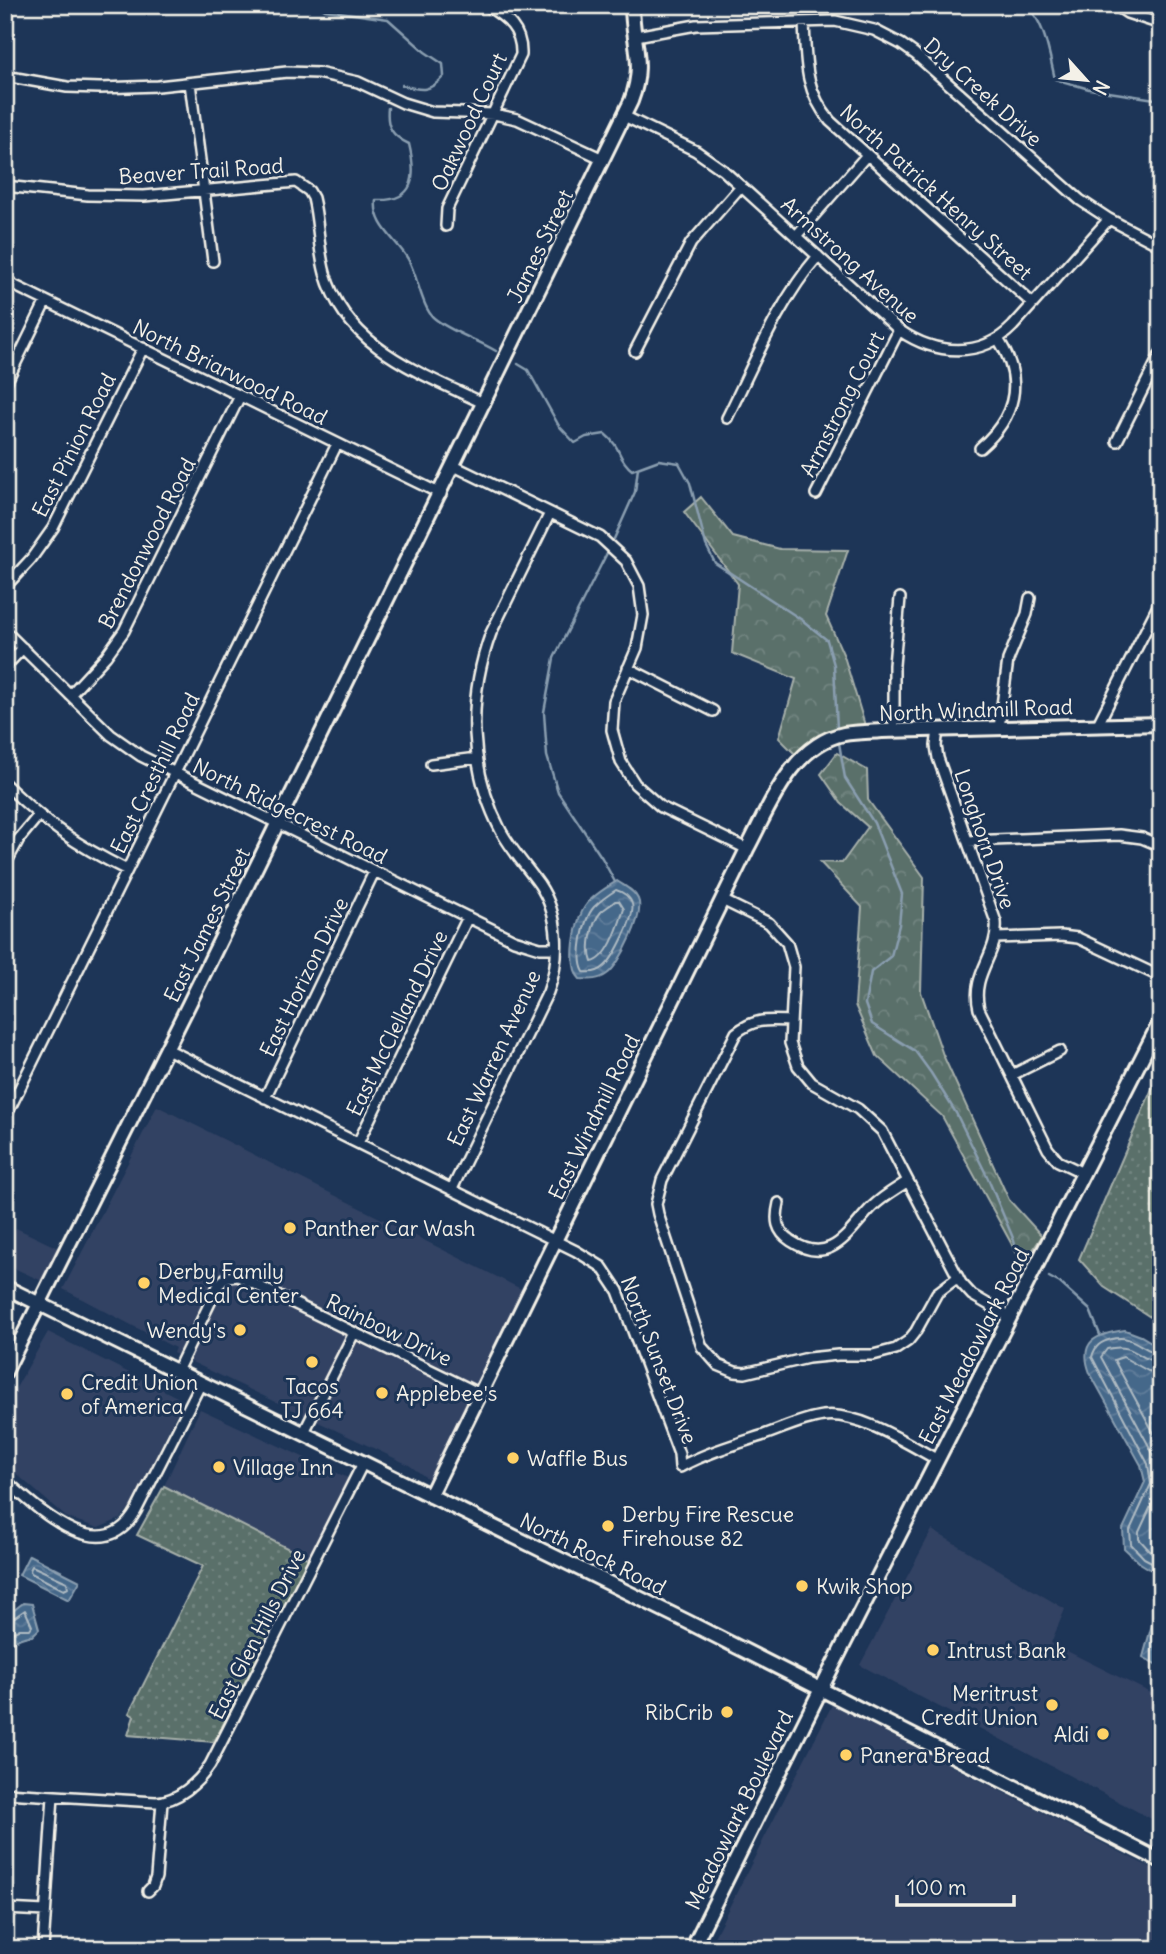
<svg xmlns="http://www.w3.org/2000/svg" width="1166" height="1954" viewBox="0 0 1166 1954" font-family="Delius,sans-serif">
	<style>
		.built { fill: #324263 }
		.grass { fill: url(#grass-dots); stroke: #a7b0aa; stroke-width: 2 }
		.forest { fill: url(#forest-crowns); stroke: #a7b0aa; stroke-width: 2 }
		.water { fill: url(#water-waves); stroke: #8a9eb0; stroke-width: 2 }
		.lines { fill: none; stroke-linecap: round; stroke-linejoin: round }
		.shore { stroke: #aebac2; stroke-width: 2 }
		.stream { stroke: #8a9eb0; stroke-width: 2.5 }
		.street-casing { stroke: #f4f1e8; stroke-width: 14 }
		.secondary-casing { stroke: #f4f1e8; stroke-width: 18 }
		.street { stroke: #1d3557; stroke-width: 9 }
		.secondary { stroke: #1d3557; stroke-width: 12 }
		.poi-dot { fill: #ffd166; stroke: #1d3557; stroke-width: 2.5 }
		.labels { text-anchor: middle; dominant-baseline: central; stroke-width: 6; stroke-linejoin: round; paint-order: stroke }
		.street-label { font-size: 21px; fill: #f4f1e8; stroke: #1d3557 }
		.poi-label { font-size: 21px; fill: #f4f1e8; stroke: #1d3557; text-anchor: start }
	</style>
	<defs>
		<pattern id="grass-dots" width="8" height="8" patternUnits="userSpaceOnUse" patternTransform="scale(1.75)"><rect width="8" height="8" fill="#5a706b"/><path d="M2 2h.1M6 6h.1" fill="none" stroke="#728580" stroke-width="1.8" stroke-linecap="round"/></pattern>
		<pattern id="forest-crowns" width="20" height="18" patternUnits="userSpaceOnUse" patternTransform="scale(1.75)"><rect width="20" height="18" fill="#5a706b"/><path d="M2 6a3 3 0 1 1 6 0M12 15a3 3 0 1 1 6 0" fill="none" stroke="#728580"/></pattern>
		<pattern id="water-waves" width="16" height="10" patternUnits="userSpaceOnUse" patternTransform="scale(1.75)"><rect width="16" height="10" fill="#44678a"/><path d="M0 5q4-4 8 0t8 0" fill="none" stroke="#607d9a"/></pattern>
	</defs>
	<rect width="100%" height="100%" fill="#1d3557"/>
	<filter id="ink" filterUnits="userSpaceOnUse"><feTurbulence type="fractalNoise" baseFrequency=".0143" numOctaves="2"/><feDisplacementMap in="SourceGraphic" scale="14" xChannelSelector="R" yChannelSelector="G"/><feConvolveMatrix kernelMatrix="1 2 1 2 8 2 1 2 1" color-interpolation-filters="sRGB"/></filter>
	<g filter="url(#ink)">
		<path class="built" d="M 157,1106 L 529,1293 L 432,1482 L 409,1465 L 173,1353 L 175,1348 L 63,1289 Z
			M 16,1228 L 60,1249 L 47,1276 L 42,1281 L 5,1264 L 5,1249 Z
			M 48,1332 L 183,1400 L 132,1505 L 120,1519 L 98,1528 L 66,1517 L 5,1464 L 5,1407 Z
			M 200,1409 L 348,1478 L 309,1559 L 164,1486 Z
			M 932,1530 L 1065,1609 L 1051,1643 L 1161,1698 L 1161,1824 L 860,1665 Z
			M 832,1705 L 1161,1873 L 1161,1949 L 708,1949 Z"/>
		<path class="grass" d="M 1161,1068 L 1161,1324 L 1104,1287 L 1079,1259 Z
			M 164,1486 L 309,1559 L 214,1742 L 128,1735 L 134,1716 L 129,1713 L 203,1566 L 137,1535 Z"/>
		<path class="forest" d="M 701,497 L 733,537 L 780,549 L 848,550 L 826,616 L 844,656 L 867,732 L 844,734 L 801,760 L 779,738 L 796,679 L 732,653 L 738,584 L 684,512 Z
			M 837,753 L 867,770 L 868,800 L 924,877 L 921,992 L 943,1055 L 1009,1200 L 1042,1236 L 1023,1265 L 942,1116 L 877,1056 L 855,1005 L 862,907 L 820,862 L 842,863 L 868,827 L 841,803 L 821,774 Z"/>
		<path class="water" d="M 617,881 C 624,886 634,890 638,899 C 645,914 620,965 607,974 C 599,980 590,980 580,979 C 567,966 575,919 586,905 C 593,895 607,887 617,881 Z
			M 1125,1330 L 1141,1336 L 1161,1348 L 1161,1576 L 1140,1563 L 1124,1548 L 1123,1529 L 1145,1482 L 1141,1465 L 1090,1373 C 1078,1341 1096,1334 1125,1330 Z
			M 29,1555 L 80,1581 L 69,1600 L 19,1575 Z
			M 23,1603 L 32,1604 L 39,1629 L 32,1636 C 17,1636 16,1644 5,1643 L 5,1610 L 13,1611 Z
			M 1159,1617 L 1161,1618 L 1161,1667 L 1143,1657 L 1153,1621 Z"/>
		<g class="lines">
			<path class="shore" d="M 616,890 C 623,892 630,897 632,904 C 636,916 614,958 605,966 C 599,972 592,973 584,972 C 576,959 583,919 594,907 C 600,901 608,895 616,890 Z
				M 615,901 L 619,901 L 624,909 C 619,924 609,959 592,962 C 587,950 591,923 601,912 C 605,908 611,905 615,901 Z
				M 1161,1354 C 1141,1351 1135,1334 1112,1339 C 1100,1342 1095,1346 1092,1357 L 1148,1464 L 1151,1484 L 1130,1530 L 1131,1544 L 1144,1558 L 1161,1567
				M 1161,1362 C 1137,1361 1137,1342 1107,1349 L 1101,1357 L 1157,1461 L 1160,1487 L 1139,1532 L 1139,1539 L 1150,1551 L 1161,1557
				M 1161,1373 L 1148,1371 L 1123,1357 L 1114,1360 L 1161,1446
				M 32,1566 L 67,1582 L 68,1588 L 64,1590 L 31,1573 L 30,1570 Z
				M 5,1617 L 15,1617 L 25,1610 L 32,1626 L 30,1629 L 20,1629 L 5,1637"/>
			<path class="stream" d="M 317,5 L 325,10 L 388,19 L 425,52 L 443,64 L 444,76 C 430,92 422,91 402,85
				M 1023,5 C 1044,14 1050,59 1055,79 L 1089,89 L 1155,99 L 1161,105
				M 388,108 C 386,127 392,136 409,144 C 417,177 415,202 376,200 C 373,225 396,239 408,259 C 417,274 422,308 434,318 C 452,333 477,339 496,351
				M 518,364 L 528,370 L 559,426 L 575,443 L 586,437 L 605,434 C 623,449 616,457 632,470 L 659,460 L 679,463 L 690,483 L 706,545 L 715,563 L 802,620 L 827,640 L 834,665 L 837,729
				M 614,539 L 635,492 L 638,468
				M 608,551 L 554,658 L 544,712 L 547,756 L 558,792 L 602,858 L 615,882
				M 839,743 L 845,778 L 874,823 L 902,894 L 899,925 L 891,956 L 871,972 L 865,1004 L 872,1024 L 915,1051 L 931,1073 L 956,1113 L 986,1174 L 1013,1238 L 1020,1260
				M 1049,1277 L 1060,1283 L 1090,1310 L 1100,1335"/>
			<defs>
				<path id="street" d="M 1115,5 L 1127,13 L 1161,24
					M 804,22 C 806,61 804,89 830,121 L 1033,304
					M 636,36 L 696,25 L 835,21 L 874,30 L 901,44 L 915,54 L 1080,200 L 1109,219 L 1161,246
					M 5,76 L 67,87 L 100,88 L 158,86 L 287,72 L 318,73 L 358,82 L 403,103 L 433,112 L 494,114 L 517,119 L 603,159
					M 190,83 L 213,261
					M 624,116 L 696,151 L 723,170 L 899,330 C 935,355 981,359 1013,326 L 1109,219
					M 5,186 L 88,195 L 144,196 L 296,182 L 309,191 L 313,198 C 319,222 318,248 325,273 C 346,348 421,373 485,404
					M 446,226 L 447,209 L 521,55 C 522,29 507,18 486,5
					M 796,236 L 867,155
					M 5,281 L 441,494
					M 635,351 L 691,243 L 741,186
					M 5,385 L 46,301
					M 727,418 C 754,364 778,302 818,256
					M 1117,441 L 1161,353
					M 980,448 C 1016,417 1025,380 998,339
					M 454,466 L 600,537 L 626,561 L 639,586 L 643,615 L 637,648 L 614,701 L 612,730 L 621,762 L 635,784 L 661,807 L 747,849
					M 816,494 L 899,330
					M 5,587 L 31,559 L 53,528 L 143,348
					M 5,631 L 111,735 L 141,756 L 514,940 L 540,948 L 556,948
					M 5,667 L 23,648
					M 628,668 L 713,711
					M 70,695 L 106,656 L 124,631 L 240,396
					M 1097,726 L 1161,600
					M 999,728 L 1008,660 L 1027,614 L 1030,598
					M 938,729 L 936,746 L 938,758 L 996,922 C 999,955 970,973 979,1009 L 1048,1149 L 1058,1161 L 1083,1173
					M 894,731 L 894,665 L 900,598
					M 431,764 L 477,758
					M 5,784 C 47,824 74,844 127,870
					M 968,841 L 1119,835 L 1142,838 L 1161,846
					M 5,865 L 19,839 L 38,816
					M 722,900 L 769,923 L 787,943 L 794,967 L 790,1043 L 798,1066 L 812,1083 L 858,1109 L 882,1131 L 961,1283 L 972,1295 L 1010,1317
					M 996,938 L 1061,936 L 1078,938 L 1161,977
					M 790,1021 C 768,1020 754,1018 736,1033 L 662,1180 L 656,1204 L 658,1214 L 702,1347 L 718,1365 L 735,1372 L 745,1373 L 808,1358 L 838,1355 L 873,1355 L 896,1349 L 908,1341 L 916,1331 L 937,1293 L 958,1277
					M 167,1049 L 576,1251 L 602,1267 L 618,1291 L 679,1454 L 680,1467 C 706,1453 733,1445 761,1436 C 782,1429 801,1419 823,1416 C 858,1411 908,1444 938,1460
					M 1012,1075 L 1060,1051
					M 265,1098 L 374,872
					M 5,1118 L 337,444
					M 358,1143 L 468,917
					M 452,1189 L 548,992 C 561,958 560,915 539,884 C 526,866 512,851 501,831 C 469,770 467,698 491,633 L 550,513
					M 779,1203 C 775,1220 776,1231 791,1241 C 832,1268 849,1230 872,1207 C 883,1196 896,1189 908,1181
					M 177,1371 L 219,1284 L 227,1277 L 238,1276 L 480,1394
					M 303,1434 L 354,1333
					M 5,1480 C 38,1509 102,1571 136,1511 L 201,1383
					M 5,1793 L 156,1802 C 178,1801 198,1783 210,1765 L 363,1463
					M 148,1891 L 153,1886 L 156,1877 L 162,1802
					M 5,1909 L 45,1911
					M 43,1949 L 53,1796"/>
				<path id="secondary" d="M 5,1287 L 686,1621 L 1161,1861
					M 5,1372 L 189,1004 L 631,101 C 646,62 632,43 632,5
					M 430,1496 L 747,849 C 769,808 792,744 844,734 C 856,732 870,732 882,731 L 1161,724
					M 692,1949 L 821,1689 L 1161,1020"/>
			</defs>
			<use href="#street" class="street-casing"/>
			<use href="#secondary" class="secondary-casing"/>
			<use href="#street" class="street"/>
			<use href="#secondary" class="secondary"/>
		</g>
	</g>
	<g class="poi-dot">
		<circle cx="290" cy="1228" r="7"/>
		<circle cx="144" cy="1283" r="7"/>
		<circle cx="240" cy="1330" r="7"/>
		<circle cx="312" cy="1362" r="7"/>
		<circle cx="382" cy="1393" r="7"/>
		<circle cx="67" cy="1394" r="7"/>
		<circle cx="513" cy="1458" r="7"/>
		<circle cx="219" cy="1467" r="7"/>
		<circle cx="608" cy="1526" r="7"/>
		<circle cx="802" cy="1586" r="7"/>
		<circle cx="933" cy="1650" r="7"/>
		<circle cx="1052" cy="1705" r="7"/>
		<circle cx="727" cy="1712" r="7"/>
		<circle cx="1103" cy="1734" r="7"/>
		<circle cx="846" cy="1755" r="7"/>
	</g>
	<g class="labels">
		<g class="street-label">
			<text transform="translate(983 92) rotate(42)">Dry Creek Drive</text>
			<text transform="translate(469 122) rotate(-65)">Oakwood Court</text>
			<text transform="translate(201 171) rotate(-4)">Beaver Trail Road</text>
			<text transform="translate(936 192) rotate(42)">North Patrick Henry Street</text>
			<text transform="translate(540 246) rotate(-64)">James Street</text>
			<text transform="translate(850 260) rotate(42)">Armstrong Avenue</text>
			<text transform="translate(230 372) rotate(26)">North Briarwood Road</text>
			<text transform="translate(842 404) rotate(-63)">Armstrong Court</text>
			<text transform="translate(74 445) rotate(-63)">East Pinion Road</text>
			<text transform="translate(147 543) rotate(-63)">Brendonwood Road</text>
			<text transform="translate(976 710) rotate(-2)">North Windmill Road</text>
			<text transform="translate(155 773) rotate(-64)">East Cresthill Road</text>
			<text transform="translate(290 811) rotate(26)">North Ridgecrest Road</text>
			<text transform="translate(985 839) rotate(71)">Longhorn Drive</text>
			<text transform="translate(207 925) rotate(-64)">East James Street</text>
			<text transform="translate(304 977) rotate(-64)">East Horizon Drive</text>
			<text transform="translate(397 1023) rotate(-64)">East McClelland Drive</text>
			<text transform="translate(494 1058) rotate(-65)">East Warren Avenue</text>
			<text transform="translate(594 1117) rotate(-64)">East Windmill Road</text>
			<text transform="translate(389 1330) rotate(26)">Rainbow Drive</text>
			<text transform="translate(974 1346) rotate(-63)">East Meadowlark Road</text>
			<text transform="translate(659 1360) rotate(69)">North Sunset Drive</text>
			<text transform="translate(593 1554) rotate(26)">North Rock Road</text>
			<text transform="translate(257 1634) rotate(-63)">East Glen Hills Drive</text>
			<text transform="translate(739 1810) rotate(-64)">Meadowlark Boulevard</text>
		</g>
		<g class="poi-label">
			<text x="304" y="1228">Panther Car Wash</text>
			<text x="158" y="1271">Derby Family<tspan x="158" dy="24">Medical Center</tspan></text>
			<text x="226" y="1330" text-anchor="end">Wendy's</text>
			<text x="81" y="1382">Credit Union<tspan x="81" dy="24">of America</tspan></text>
			<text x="312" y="1386" text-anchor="middle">Tacos<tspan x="312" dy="24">TJ 664</tspan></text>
			<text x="396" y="1393">Applebee's</text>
			<text x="527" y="1458">Waffle Bus</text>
			<text x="233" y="1467">Village Inn</text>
			<text x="622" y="1514">Derby Fire Rescue<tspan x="622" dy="24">Firehouse 82</tspan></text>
			<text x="816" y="1586">Kwik Shop</text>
			<text x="947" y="1650">Intrust Bank</text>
			<text x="1038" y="1693" text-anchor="end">Meritrust<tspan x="1038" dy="24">Credit Union</tspan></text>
			<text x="713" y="1712" text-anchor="end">RibCrib</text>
			<text x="1089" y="1734" text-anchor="end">Aldi</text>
			<text x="860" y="1755">Panera Bread</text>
		</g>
	</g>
	<rect width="1166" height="1954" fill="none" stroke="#1d3557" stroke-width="28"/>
	<rect x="14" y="14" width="1138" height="1926" fill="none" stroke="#f4f1e8" stroke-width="2.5" filter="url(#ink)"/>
	<g transform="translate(1086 80) rotate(117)" stroke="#1d3557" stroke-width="5" paint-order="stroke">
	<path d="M0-5L12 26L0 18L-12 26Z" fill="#f4f1e8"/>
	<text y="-10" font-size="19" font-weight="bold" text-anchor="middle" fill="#f4f1e8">N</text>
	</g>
	<path d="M897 1895v10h117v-10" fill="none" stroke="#f4f1e8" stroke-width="3.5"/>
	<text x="907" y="1895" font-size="21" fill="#f4f1e8" stroke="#1d3557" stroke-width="5" paint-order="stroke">100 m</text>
</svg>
